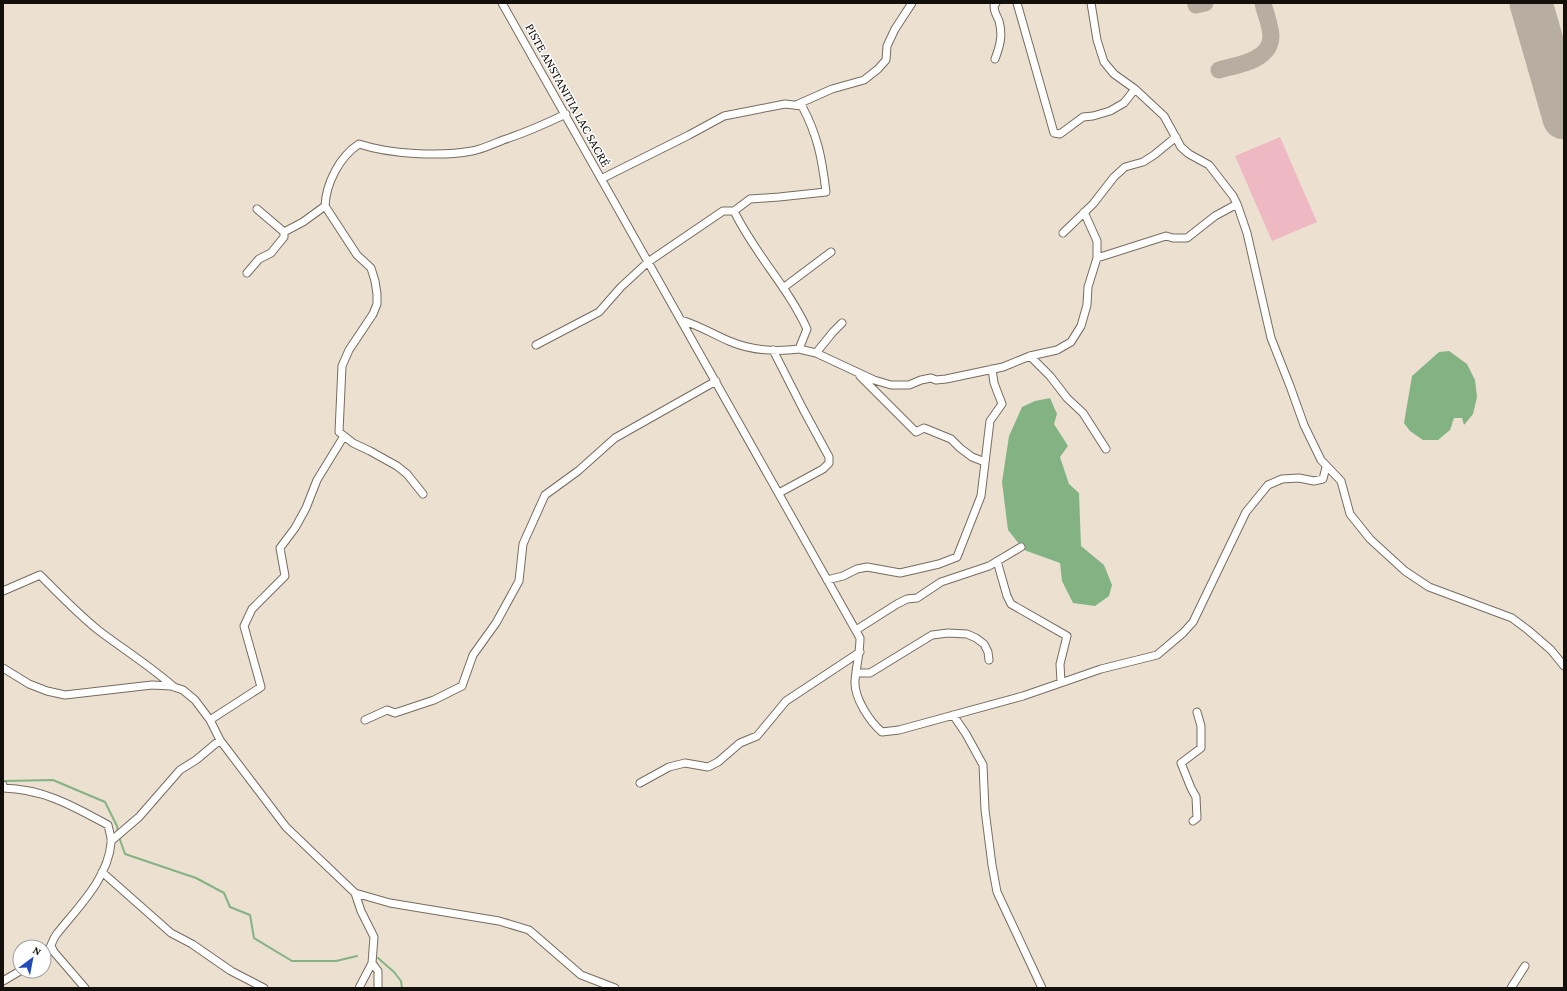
<svg xmlns="http://www.w3.org/2000/svg" width="1567" height="991" viewBox="0 0 1567 991" font-family="'Crimson Pro',serif">
	<style>
		.green { fill: #eeb9c2 }
		.water { fill: #84b383 }
		.lines { fill: none; stroke-linecap: round; stroke-linejoin: round }
		.stream { stroke: #84b383; stroke-width: 2 }
		.taxiway { stroke: #b7ada0; stroke-width: 17 }
		.runway { stroke: #b7ada0; stroke-width: 43 }
		.minor-casing { stroke: #766c5f; stroke-width: 9 }
		.minor { stroke: #fff; stroke-width: 7 }
		.labels { text-anchor: middle; dominant-baseline: central; stroke-width: 3; stroke-linejoin: round; paint-order: stroke }
		.street-label { font-size: 13px; fill: #130f0a; stroke: #fff }
	</style>
	<rect width="100%" height="100%" fill="#ece0d1"/>
	<path class="green" d="M 1280,137 L 1317,222 L 1272,241 L 1235,156 Z"/>
	<path class="water" d="M 1449,351 L 1467,364 L 1475,380 L 1477,397 L 1473,414 L 1464,425 L 1462,418 L 1454,418 L 1450,430 L 1438,440 L 1423,440 L 1410,431 L 1404,423 L 1412,376 L 1439,352 Z
		M 1050,398 L 1057,414 L 1054,424 L 1068,446 L 1060,457 L 1069,484 L 1079,493 L 1081,546 L 1104,565 L 1112,585 L 1109,596 L 1095,606 L 1073,603 L 1062,581 L 1060,563 L 1024,550 L 1008,530 L 1002,482 L 1009,436 L 1022,407 L 1035,401 Z"/>
	<g class="lines">
		<path class="stream" d="M 4,781 L 53,780 L 105,802 L 117,826 L 118,832
			M 119,837 L 125,854 L 196,878 L 224,893 L 230,907 L 250,915 L 254,938 L 292,961 L 336,961 L 357,956
			M 378,958 L 394,972 L 401,981 L 402,988"/>
		<path class="taxiway" d="M 1196,5 L 1205,3
			M 1219,70 C 1237,65 1270,61 1271,37 C 1271,26 1265,13 1263,3"/>
		<path class="runway" d="M 1531,3 L 1564,118"/>
		<defs>
			<path id="minor" d="M 502,3 L 860,638 C 860,653 856,667 855,681 C 854,698 870,722 882,732 L 899,730 L 1023,696 L 1101,669 L 1157,655 L 1183,633 L 1193,622 L 1246,512 L 1268,485 L 1282,479 L 1299,478 L 1314,481 L 1323,479 L 1326,467
				M 1017,3 L 1054,133 L 1060,134 L 1083,117 L 1093,116 L 1110,111 L 1124,103 L 1135,89
				M 1091,3 L 1097,40 L 1104,62 L 1114,74 L 1135,89 L 1164,116 L 1181,147 L 1189,154 L 1209,165 L 1233,196 L 1237,204 L 1247,233 L 1271,338 L 1290,386 L 1304,425 L 1321,460 L 1341,481 L 1350,514 L 1370,539 L 1405,571 L 1429,587 L 1512,618 L 1528,630 L 1551,650 L 1564,666
				M 995,59 C 1000,46 1003,35 999,21 C 997,16 994,12 994,6 L 996,3
				M 796,105 L 832,89 L 864,80 L 878,69 L 886,60 L 887,46 L 895,29 L 912,3
				M 601,179 L 689,135 L 724,116 L 785,104 L 802,106 C 818,136 822,159 826,192 L 779,197 L 750,199 L 734,211
				M 257,209 L 284,232 L 303,222 L 325,206
				M 1063,233 L 1093,204 L 1114,177 L 1125,167 L 1143,162 L 1154,155 L 1176,137
				M 1097,258 L 1166,236 L 1173,238 L 1187,238 L 1215,216 L 1237,204
				M 247,273 L 259,259 L 271,253 L 284,237 L 284,232
				M 783,288 L 831,252
				M 536,345 L 599,312 L 621,287 L 648,262 L 723,211 L 734,211 C 754,253 788,287 807,329 L 799,349 C 776,352 750,350 729,341 C 713,334 698,325 681,320
				M 799,349 L 816,353 L 874,380 L 891,385 L 909,385 L 921,380 L 931,378 L 936,380 L 946,379 L 1003,367 L 1030,356 L 1057,350 L 1071,342 L 1081,326 L 1087,305 L 1088,287 L 1097,258 L 1097,241 L 1084,212
				M 773,350 L 803,409 L 829,457 L 829,463 L 823,469 L 779,493
				M 816,353 L 833,332 L 842,323
				M 1030,356 L 1050,376 L 1067,398 L 1083,413 L 1106,449
				M 860,376 L 916,432 L 924,428 L 951,439 L 960,448 L 972,457 L 985,462
				M 423,494 L 407,474 L 397,466 L 370,451 L 353,443 L 339,432 L 342,366 L 349,350 L 373,314 L 377,304 L 377,294 L 375,281 L 371,268 L 357,255 L 325,206 C 326,184 339,157 359,144 C 389,154 440,157 472,151 C 483,149 493,144 503,140 C 525,133 545,124 566,114
				M 997,561 L 1007,596 L 1011,604 L 1067,636 L 1060,664 L 1061,682
				M 827,580 L 843,576 L 857,569 L 867,567 L 900,573 L 939,564 L 957,557 L 981,496 L 990,421 L 1002,404 L 994,383 L 992,369
				M 3,591 L 40,575 C 59,594 77,613 98,630 C 123,649 150,666 174,687
				M 856,630 L 897,604 L 907,599 L 917,598 L 941,582 L 989,566 L 1021,547
				M 3,668 L 29,684 L 47,691 L 65,695 L 152,685 L 171,686 L 183,690 L 195,700 L 210,720 L 220,740 L 286,827 L 355,893 L 361,911 L 374,937 L 372,963 L 378,971 L 378,988
				M 857,673 L 870,673 L 932,635 L 948,633 L 967,634 L 976,638 L 984,644 L 988,652 L 989,660
				M 953,715 L 966,734 L 983,765 L 985,810 L 992,865 L 997,892 L 1042,988
				M 210,720 L 261,687 L 244,626 L 252,609 L 285,576 L 280,548 L 295,528 L 306,508 L 317,480 L 344,436
				M 365,720 L 387,710 L 395,713 L 434,700 L 462,686 L 473,655 L 496,623 L 519,581 L 523,544 L 545,495 L 578,471 L 615,438 L 716,381
				M 640,783 L 669,767 L 685,763 L 708,767 L 718,762 L 740,743 L 757,736 L 786,701 L 860,652
				M 3,785 L 3,788 C 44,789 73,806 108,825 C 109,831 112,838 111,843 C 108,879 77,908 56,935 C 51,942 51,950 44,956
				M 1193,821 L 1197,818 L 1196,797 L 1191,788 L 1181,763 L 1201,748 L 1201,726 L 1197,712
				M 111,841 L 139,817 L 180,770 L 196,760 L 220,740
				M 102,872 L 171,933 L 192,944 L 231,971 L 264,988
				M 355,893 L 390,903 L 499,921 L 529,930 L 581,975 L 615,988
				M 51,946 L 54,952 L 85,988
				M 3,981 L 20,971
				M 359,988 L 372,963
				M 1511,988 L 1525,966"/>
		</defs>
		<use href="#minor" class="minor-casing"/>
		<use href="#minor" class="minor"/>
	</g>
	<g class="labels">
		<g class="street-label">
			<text transform="translate(568 95) rotate(61)">PISTE ANSTANITIA LAC SACRÉ</text>
		</g>
	</g>
	<rect width="1567" height="991" fill="none" stroke="#130f0a" stroke-width="8"/>
	<g transform="translate(32 959) rotate(32)"><circle r="19" fill="#ffffff" stroke="#a19f9d"/>
	<path d="M0-3L7 15L0 10L-7 15Z" fill="#204bb8"/>
	<text y="-6" font-size="11" font-weight="bold" text-anchor="middle" fill="#130f0a">N</text>
	</g>
</svg>
